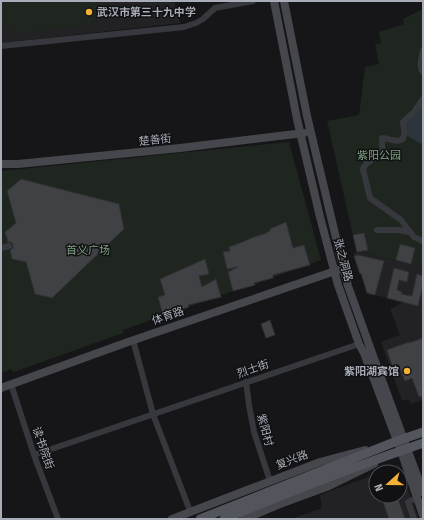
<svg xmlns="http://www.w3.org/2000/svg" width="424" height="520" viewBox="0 0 424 520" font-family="'Fira Sans Condensed','Noto Sans SC',sans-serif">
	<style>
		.built { fill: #222225 }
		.green { fill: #1e261f }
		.water { fill: #2c353c }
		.building { fill: #404145; stroke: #303034 }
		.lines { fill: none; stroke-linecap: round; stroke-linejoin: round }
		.street { stroke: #37383d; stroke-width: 6 }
		.secondary { stroke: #45474d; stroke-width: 8 }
		.primary { stroke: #53555c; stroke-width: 9 }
		.poi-dot { fill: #f2b134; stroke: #111113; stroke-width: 1.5 }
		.labels { text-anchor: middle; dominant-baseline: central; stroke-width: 3; stroke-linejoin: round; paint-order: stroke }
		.poi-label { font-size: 11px; font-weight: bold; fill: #a8adb8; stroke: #111113; text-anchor: start }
		.street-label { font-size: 11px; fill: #a8adb8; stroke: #111113 }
		.park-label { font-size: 11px; fill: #7fa381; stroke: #111113 }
	</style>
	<rect width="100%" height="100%" fill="#161618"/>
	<path class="built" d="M 1,1 L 174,1 L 180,23 L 1,43 Z
		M 360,252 L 423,267 L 423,400 L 411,404 L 409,399 L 402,401 L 381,342 L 400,335 L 390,309 L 404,302 L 375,295 L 383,261 L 358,255 L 354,256 L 354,253 Z
		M 399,465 L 419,519 L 291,519 L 322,508 L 320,495 L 376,474 L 376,496 L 400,496 L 400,472 L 381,472 Z"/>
	<path class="green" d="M 1,1 L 105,1 C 105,15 98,22 85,26 L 21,33 C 14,31 4,29 1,21 C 0,17 1,6 1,1 Z
		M 423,9 L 423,267 L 360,252 L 357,253 L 327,121 L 359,115 L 365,67 L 379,64 L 375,44 L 381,43 L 379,32 L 404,24 L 403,19 Z
		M 289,142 L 321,260 L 123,330 L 123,333 L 14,372 L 12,371 L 11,369 L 1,373 L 1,171 Z"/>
	<path class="water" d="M 423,103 L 423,145 L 406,135 L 405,122 Z"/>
	<path class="building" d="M 21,179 L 119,204 L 124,229 L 52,298 L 35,294 L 26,262 L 12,259 L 10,250 L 13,248 L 13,245 L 11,242 L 8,242 L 5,232 L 16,223 L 7,191 Z
		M 286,222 L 293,248 L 304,245 L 310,265 L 273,275 L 273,278 L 254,283 L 255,285 L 233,291 L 228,272 L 238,267 L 227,269 L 223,252 L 230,251 L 229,247 L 240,243 L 254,237 L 267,233 L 267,232 L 270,231 L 270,229 Z
		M 364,233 L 368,250 L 357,252 L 353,235 Z
		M 400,244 L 415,248 L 411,264 L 396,260 Z
		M 358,255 L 384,261 L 375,295 L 367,293 L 361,273 L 360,274 L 354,256 Z
		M 205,259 L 209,274 L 199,276 L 202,287 L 216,279 L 221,297 L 188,305 L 189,307 L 163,315 L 158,297 L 165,295 L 160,279 Z
		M 394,268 L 409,272 L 407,282 L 399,280 L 397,290 L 402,292 L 401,294 L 410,296 L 410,295 L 412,296 L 417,274 L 423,276 L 423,285 L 418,306 L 387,298 Z
		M 270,320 L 275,335 L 266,338 L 261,324 Z
		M 423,338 L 423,396 L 419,397 L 412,378 L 405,381 L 398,364 L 392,366 L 387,350 L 409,342 L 409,343 Z
		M 381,496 L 397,496 L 405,519 L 389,519 Z"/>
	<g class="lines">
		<path class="street" d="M 1,46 L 184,27 L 196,23 L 203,19 L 215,8 L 253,1
			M 423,50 C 422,58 418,66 423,72
			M 423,99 L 414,112 L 403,122 C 403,126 405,131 404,135 C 403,146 388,138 382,138 C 381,142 383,147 382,151 C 379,158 366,160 363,169 L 370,198 L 401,220 L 414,237 L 423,241
			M 377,230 L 399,230 L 409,232
			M 1,248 L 9,246
			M 133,340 L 153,414 L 190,511
			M 246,382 L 249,405 L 254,432 L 270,481
			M 11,384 L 34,455 L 58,519
			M 34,455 L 359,344
			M 414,519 L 408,502 L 417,498"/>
		<path class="secondary" d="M 274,1 L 297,119 L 320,217 L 338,285 L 359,344 L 364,353 L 401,451 L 423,515
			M 284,1 L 307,116 L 341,259 L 348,286 L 371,350 L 423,492
			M 1,164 L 18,164 L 180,148 L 304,133
			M 1,388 L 128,342 L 338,270
			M 172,519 L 320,462 L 365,450
			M 244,519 L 280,504 L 329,486 L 374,464"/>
		<path class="primary" d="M 200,519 L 397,441 L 423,432
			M 224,519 C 289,492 356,466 423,443"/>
	</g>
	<g class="poi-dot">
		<circle cx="89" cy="12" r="4"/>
		<circle cx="407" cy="371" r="4"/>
	</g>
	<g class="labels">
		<g class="poi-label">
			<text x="97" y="12">武汉市第三十九中学</text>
			<text x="399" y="371" text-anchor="end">紫阳湖宾馆</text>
		</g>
		<g class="street-label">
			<text transform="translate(155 140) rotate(-6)">楚善街</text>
			<text transform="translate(343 260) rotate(75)">张之洞路</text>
			<text transform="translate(168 316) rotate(-19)">体育路</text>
			<text transform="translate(253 369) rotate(-19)">烈士街</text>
			<text transform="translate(265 430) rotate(75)">紫阳村</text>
			<text transform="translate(43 448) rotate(71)">读书院街</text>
			<text transform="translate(292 460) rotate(-21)">复兴路</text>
		</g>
		<g class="park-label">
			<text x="379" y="155">紫阳公园</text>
			<text x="88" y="250">首义广场</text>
		</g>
	</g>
	<rect width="424" height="520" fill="none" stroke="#a8adb8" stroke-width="4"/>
	<g transform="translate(388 484) rotate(249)"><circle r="19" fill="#111113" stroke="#4d4f55"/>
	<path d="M0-3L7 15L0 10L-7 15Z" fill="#f2b134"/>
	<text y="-6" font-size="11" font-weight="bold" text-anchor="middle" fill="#a8adb8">N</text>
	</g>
</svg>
